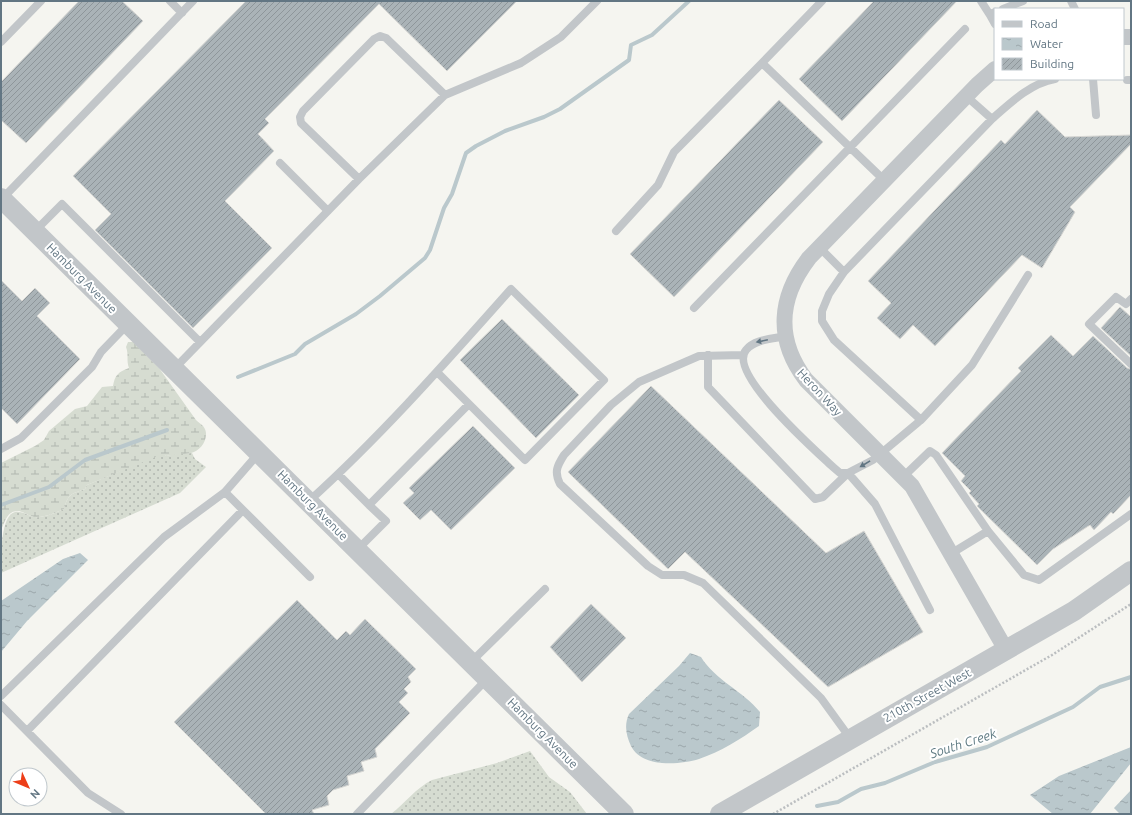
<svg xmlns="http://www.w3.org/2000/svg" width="1132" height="815" viewBox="0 0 1132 815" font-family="Ubuntu,sans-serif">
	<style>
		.grass { fill: url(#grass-dots) }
		.wetland { fill: url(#wetland-marsh) }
		.water { fill: url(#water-ripples) }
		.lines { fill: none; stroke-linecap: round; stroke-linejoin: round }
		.stream { stroke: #bac8cc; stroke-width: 4 }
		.building { fill: url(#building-hatch); stroke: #d6d6d3 }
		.path { stroke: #bbbec0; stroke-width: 2.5; stroke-dasharray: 2 2; stroke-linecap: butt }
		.service { stroke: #c2c6c9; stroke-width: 8 }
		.minor { stroke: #c2c6c9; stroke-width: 16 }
		.tertiary { stroke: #c2c6c9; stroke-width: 20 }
		.oneway { fill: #627683 }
		.labels { text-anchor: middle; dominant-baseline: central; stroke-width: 4; stroke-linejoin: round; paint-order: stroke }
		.street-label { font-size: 12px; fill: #627683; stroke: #fff }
		.water-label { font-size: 13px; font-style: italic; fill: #5d7981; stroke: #fff }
	</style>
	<defs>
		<pattern id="grass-dots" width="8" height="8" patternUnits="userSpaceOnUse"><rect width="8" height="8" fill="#d6dcd1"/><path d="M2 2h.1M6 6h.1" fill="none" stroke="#b1b7af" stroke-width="1.8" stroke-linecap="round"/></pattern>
		<pattern id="wetland-marsh" width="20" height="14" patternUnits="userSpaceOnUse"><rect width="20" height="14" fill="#d6dcd1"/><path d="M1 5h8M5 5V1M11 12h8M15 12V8" fill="none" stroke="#b1b7af"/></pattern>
		<pattern id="water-ripples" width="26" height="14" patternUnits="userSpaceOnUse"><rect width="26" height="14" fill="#bac8cc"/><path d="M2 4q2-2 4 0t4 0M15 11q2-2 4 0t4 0" fill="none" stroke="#9ba7ab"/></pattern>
		<pattern id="building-hatch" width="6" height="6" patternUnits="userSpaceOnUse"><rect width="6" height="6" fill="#aab3b7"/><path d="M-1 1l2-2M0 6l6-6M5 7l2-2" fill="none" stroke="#8e969a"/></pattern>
	</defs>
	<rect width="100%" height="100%" fill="#f5f5f0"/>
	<path class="grass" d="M 163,453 L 166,456 L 176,454 L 192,453 L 195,459 L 206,467 L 180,493 L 1,573 C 1,558 0,508 19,512 C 24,512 29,516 34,517 C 44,518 55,513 64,509 C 68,494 71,494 85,489 L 87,485 Z
		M 530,751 L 549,777 L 570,792 L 587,814 L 391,814 C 405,803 416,788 432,780 L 497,763 Z"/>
	<path class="wetland" d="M 128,342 L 133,342 L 159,368 L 196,420 C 198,422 201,424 203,426 C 211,435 202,451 191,453 C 183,455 174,454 166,456 L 163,454 L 87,485 L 85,489 C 71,494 68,494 64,509 C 55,513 43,518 34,517 C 29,516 24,512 19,511 C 7,510 5,522 1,530 L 1,463 L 35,446 L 44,440 L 49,431 L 75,409 L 87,406 L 102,387 L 113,386 C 115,375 118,372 129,368 C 126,360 129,355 126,347 Z"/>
	<path class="water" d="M 80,553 L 88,560 L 27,621 L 1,652 L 1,601 L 63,559 Z
		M 690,653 L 701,657 C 715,680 743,691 760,712 L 759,726 C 741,739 720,752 699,759 C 679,765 642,768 631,746 C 626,735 624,725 629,714 L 679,666 Z
		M 1131,747 L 1131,763 L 1090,814 L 1053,814 L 1030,795 L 1059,776 Z
		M 1131,790 L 1131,814 L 1120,814 L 1114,808 Z"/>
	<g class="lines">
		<path class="stream" d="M 238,377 L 295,354 L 305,344 L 356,314 L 380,296 L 425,258 L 430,250 L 444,208 L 452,194 L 466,153 L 476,146 L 505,131 L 544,117 L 560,109 L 629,60 L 631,45 L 652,35 L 689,1
			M 1,505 L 49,487 L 85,460 L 167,430
			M 817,806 L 838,802 L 861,789 L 885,783 L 935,762 L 987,747 L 1073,707 L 1100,687 L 1131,677"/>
	</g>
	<path class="building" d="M 79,1 L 122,1 L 143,21 L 26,143 L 1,120 L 1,82 Z
		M 246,1 L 517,1 L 447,71 L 379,4 L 265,119 L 269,123 L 258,134 L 274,151 L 225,201 L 272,248 L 193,328 L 95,230 L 111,214 L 73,176 Z
		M 874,1 L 957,1 L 842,121 L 799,79 Z
		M 779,100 L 823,142 L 674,297 L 630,254 Z
		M 1037,110 L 1065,137 L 1131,135 L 1131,144 L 1070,207 L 1075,212 L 1042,268 L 1022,255 L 935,346 L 913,325 L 900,339 L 877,318 L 891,303 L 868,281 L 1001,140 L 1005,144 Z
		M 1,280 L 22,301 L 35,288 L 50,303 L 37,316 L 80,359 L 17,424 L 1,408 Z
		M 1120,307 L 1131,317 L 1131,356 L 1101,328 Z
		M 502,319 L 579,395 L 536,438 L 460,360 Z
		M 1051,335 L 1073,356 L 1093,336 L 1127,368 L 1131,369 L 1131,495 L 1113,514 L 1111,512 L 1094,530 L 1090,525 L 1053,549 L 1037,565 L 979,508 L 977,506 L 979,504 L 969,493 L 971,491 L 961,481 L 965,476 L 942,453 L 1021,371 L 1018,368 Z
		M 651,386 L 826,553 L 864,531 L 923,632 L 828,687 L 685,552 L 668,569 L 568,472 Z
		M 473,426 L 515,468 L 451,530 L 431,510 L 420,520 L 403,503 L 414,493 L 409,488 Z
		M 297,600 L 337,640 L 346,631 L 350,635 L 365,619 L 416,669 L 408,677 L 411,682 L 404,689 L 408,693 L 399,702 L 410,713 L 375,749 L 377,757 L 361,762 L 364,771 L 347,776 L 349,785 L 333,790 L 327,796 L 329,805 L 312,810 L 314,814 L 266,814 L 174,722 Z
		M 591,604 L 626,638 L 582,682 L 550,647 Z"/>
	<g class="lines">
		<path class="path" d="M 773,814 L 1052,655 L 1131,604"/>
		<path class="service" d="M 170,1 L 182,13
			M 822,1 L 762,63 L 884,180
			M 981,1 L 990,15
			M 1071,1 L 1075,9
			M 1003,9 L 1023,1
			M 995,12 L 990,15 L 995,24
			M 1,42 L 41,1
			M 1093,79 L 1096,115
			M 1127,80 L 1131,80
			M 992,119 C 1010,103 1031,83 1055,79
			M 280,163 L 328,211
			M 359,179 L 301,123 L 300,117 L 303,111 L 374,39 L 380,36 L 386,38 L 445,95
			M 2,199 L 193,1
			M 35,231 L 62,204 L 200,342
			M 616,231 L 658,185 L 674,152 L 762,63
			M 819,247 L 844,272 L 992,119 L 966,96
			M 1131,299 L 1126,304 L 1116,297 L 1089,324 L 1131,364
			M 694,308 L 965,29
			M 786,336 C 773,339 755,339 746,350 C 727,373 816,451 833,467 L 840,473 L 848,473 L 875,504 L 930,610
			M 708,355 L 708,387 L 815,499 L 823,497 L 848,473 L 873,460 L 921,420 L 834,340 L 822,321 L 822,311 L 829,294 L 844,272
			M 743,355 L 699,356 L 639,382 L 611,405 L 564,455 C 557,466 554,472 560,484 L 648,566 L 662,575 L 684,575 L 703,583 L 821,698 L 850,738
			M 174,369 L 359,179 L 445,95 L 521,63 L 561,37 L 597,1
			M 437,372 L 469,404
			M 921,420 L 972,365 L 1028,275
			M 1,449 L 21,438 L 92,367 L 101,352 L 128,324
			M 338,474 L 369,505
			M 904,476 L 930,451 L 936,455 L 988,531
			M 225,492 L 310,577
			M 309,501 C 382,435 446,362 511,289 L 604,380 L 525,460 L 469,404 L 369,505 L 386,521 L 358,549
			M 952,553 L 988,531 L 1024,575 L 1039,580 L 1131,514
			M 472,661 L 545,589
			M 1,696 L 164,537 L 225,492 L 259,453
			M 1,705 L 88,793 L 121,814
			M 27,731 L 243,510
			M 357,814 L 488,678"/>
		<path class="minor" d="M 1123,37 L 1131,37
			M 995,69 L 977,85 L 809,258 C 779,297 775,339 806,380 L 912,486 L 1006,650"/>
		<path class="tertiary" d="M 1,198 L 624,814
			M 720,814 L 1074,611 L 1131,571"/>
	</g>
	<defs><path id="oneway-solid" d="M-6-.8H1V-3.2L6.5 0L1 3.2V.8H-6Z"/></defs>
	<g class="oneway">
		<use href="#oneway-solid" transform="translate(762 341) rotate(168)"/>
		<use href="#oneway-solid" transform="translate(865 464) rotate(149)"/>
	</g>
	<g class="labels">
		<g class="street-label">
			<text transform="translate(82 278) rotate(45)">Hamburg Avenue</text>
			<text transform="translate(820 392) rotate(47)">Heron Way</text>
			<text transform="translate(313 505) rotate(45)">Hamburg Avenue</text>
			<text transform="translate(927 695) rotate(-29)">210th Street West</text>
			<text transform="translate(543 733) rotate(45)">Hamburg Avenue</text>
		</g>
		<g class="water-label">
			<text transform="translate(963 743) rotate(-18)">South Creek</text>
		</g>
	</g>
	<rect width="1132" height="815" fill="none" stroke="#627683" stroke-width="4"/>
	<rect x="994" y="8" width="130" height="72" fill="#ffffff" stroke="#c0c8cd"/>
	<rect x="1002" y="21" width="20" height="6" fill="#c2c6c9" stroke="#c0c8cd"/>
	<text x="1030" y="28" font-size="12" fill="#627683">Road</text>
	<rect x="1002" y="38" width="20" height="12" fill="url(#water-ripples)" stroke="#c0c8cd"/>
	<text x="1030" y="48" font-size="12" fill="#627683">Water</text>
	<rect x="1002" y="58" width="20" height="12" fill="url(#building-hatch)" stroke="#c0c8cd"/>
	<text x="1030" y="68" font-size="12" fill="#627683">Building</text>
	<g transform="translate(28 787) rotate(134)"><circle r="19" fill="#ffffff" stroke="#c0c8cd"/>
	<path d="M0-3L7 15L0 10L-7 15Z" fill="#ed3e18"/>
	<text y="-6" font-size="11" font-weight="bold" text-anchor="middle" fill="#627683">N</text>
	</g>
</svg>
